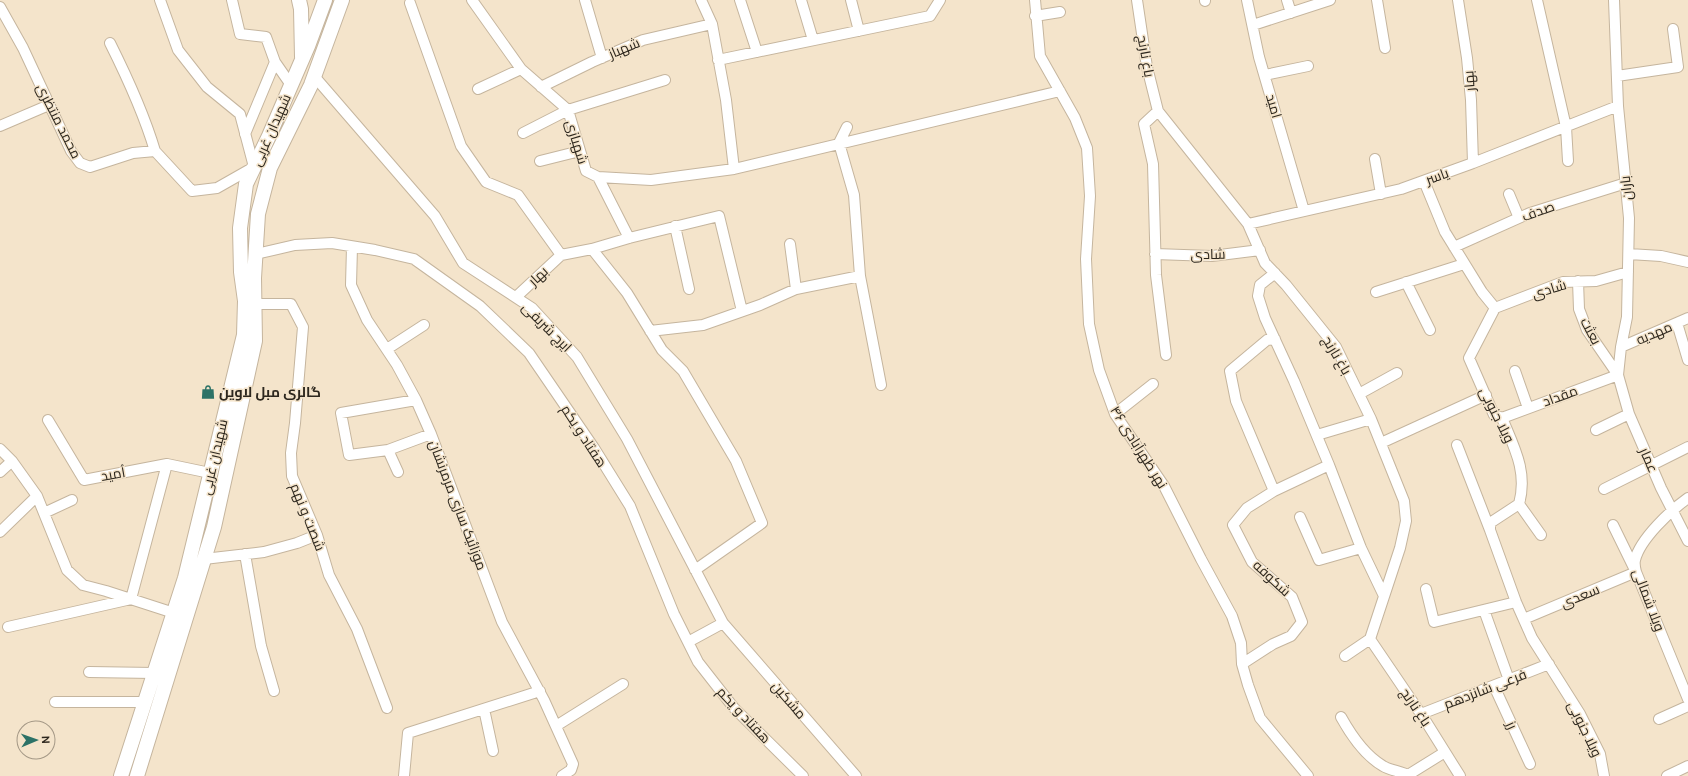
<svg xmlns="http://www.w3.org/2000/svg" width="1688" height="776" viewBox="0 0 1688 776" font-family="Ubuntu,Cairo,sans-serif">
	<style>
		.lines { fill: none; stroke-linecap: round; stroke-linejoin: round }
		.street-casing { stroke: #c5b59e; stroke-width: 12 }
		.secondary-casing { stroke: #c5b59e; stroke-width: 16 }
		.street { stroke: #fff; stroke-width: 10 }
		.secondary { stroke: #fff; stroke-width: 14 }
		.labels { text-anchor: middle; dominant-baseline: central; stroke-width: 3; stroke-linejoin: round; paint-order: stroke }
		.street-label { font-size: 14px; fill: #2d271e; stroke: #f4e4cb }
		.poi-label { font-size: 14px; font-weight: bold; fill: #2d271e; stroke: #f4e4cb; text-anchor: start }
	</style>
	<rect width="100%" height="100%" fill="#f4e4cb"/>
	<g class="lines">
		<defs>
			<path id="street" d="M 232,0 L 240,34 L 266,37 L 275,62 L 291,85
				M 472,0 L 521,69 L 568,110 L 586,171 L 598,177 L 651,180 L 734,169 L 1060,91
				M 585,0 L 602,58
				M 701,0 L 712,24 L 726,100 L 734,169
				M 740,0 L 757,52
				M 801,0 L 813,40
				M 851,0 L 859,31
				M 1035,0 L 1040,56 L 1075,118 L 1087,148 L 1090,196 L 1086,259 L 1089,324 L 1099,370 L 1115,414 L 1164,486 L 1201,559 L 1232,616 L 1241,643 L 1242,664 L 1248,685 L 1260,718 L 1308,776
				M 1137,0 L 1147,67 L 1158,111 L 1248,224 L 1265,263 L 1286,285 L 1336,347 L 1371,419 L 1404,501 L 1406,521 L 1400,548 L 1370,639 L 1425,720 L 1460,776
				M 1205,0 L 1205,1
				M 1247,0 L 1259,57 L 1304,211
				M 1287,0 L 1291,13
				M 1377,0 L 1385,48
				M 1458,0 L 1467,58 L 1471,100 L 1473,163
				M 1537,0 L 1566,127 L 1568,161
				M 1614,0 L 1618,106 L 1629,218 L 1627,317 L 1621,347 L 1618,375
				M 410,3 L 461,146 L 486,182 L 518,195 L 561,255 L 592,249 L 629,238 L 719,216 L 742,311
				M 0,7 L 23,48 L 71,151 L 80,163 L 90,167 L 133,153 L 155,151 L 192,191 L 217,188 L 254,167 L 240,114 L 207,87 L 178,50 L 160,0
				M 1035,16 L 1060,12
				M 1253,25 L 1330,0
				M 110,43 C 128,79 144,114 155,151
				M 718,60 L 930,16 L 940,0
				M 1265,75 L 1308,66
				M 314,76 L 435,216 L 463,263 L 532,308 L 577,357 L 627,439 L 723,623 L 856,776
				M 1617,76 L 1678,67 L 1673,29
				M 541,87 L 592,62 L 643,40 L 712,24
				M 478,89 L 521,69
				M 1158,111 L 1144,124 L 1153,164 L 1156,275 L 1166,355
				M 0,126 L 49,105
				M 847,127 L 839,143 L 854,195 L 860,276 L 881,385
				M 523,133 L 568,110 L 665,80
				M 245,134 L 275,62
				M 1375,159 L 1381,194
				M 540,161 L 580,151
				M 598,177 L 629,238
				M 1424,181 L 1445,232 L 1482,292 L 1495,308 L 1469,358 L 1494,415 L 1502,418 C 1514,447 1528,472 1519,504 L 1490,523 L 1490,530 L 1516,602 L 1532,638 L 1580,714 L 1600,754 L 1604,776
				M 1509,194 L 1519,218
				M 1248,224 L 1401,189 L 1473,163 L 1618,106
				M 675,226 L 689,289
				M 790,244 L 796,289
				M 352,247 L 351,285 L 367,320 L 397,365 L 416,400 L 431,434 L 502,622 L 544,700 L 573,764 L 571,770 L 562,776
				M 1454,247 L 1530,213 L 1626,183
				M 592,249 L 627,293 L 662,350 L 683,371 L 736,461 L 762,523 L 695,570
				M 256,254 L 295,245 L 332,243 L 375,250 L 414,259 L 480,306 L 529,353 L 594,448 L 630,506 L 674,614 L 698,662 L 734,708 L 803,776
				M 1155,254 L 1212,256 L 1260,250
				M 1629,254 L 1661,256 L 1688,262
				M 1275,273 L 1260,285 L 1258,296 L 1265,318 L 1294,381 L 1329,465 L 1361,548 L 1384,596
				M 1578,281 L 1579,309 L 1587,330 L 1618,375 L 1629,414 L 1661,488 L 1688,541
				M 1406,282 L 1430,330
				M 1376,292 L 1464,264
				M 516,297 L 561,255
				M 255,304 L 291,304 L 303,327 L 295,423 L 291,453 L 292,476 L 317,535 L 329,575 L 357,629 L 387,708
				M 1495,308 L 1563,282 L 1596,281 L 1628,272
				M 1677,323 L 1688,360
				M 650,331 L 703,325 L 760,305 L 796,289 L 860,276
				M 1621,347 L 1688,318
				M 387,349 L 424,325
				M 1515,371 L 1528,408
				M 1359,394 L 1397,373
				M 416,400 L 341,413 L 349,455 L 388,450 L 431,434
				M 1115,414 L 1153,384
				M 1502,418 L 1618,375
				M 48,420 L 84,480 L 167,464 L 210,473
				M 1596,430 L 1629,414
				M 1317,435 L 1371,419
				M 1381,443 L 1486,395
				M 1457,445 L 1490,530
				M 0,449 L 12,461 L 37,496 L 67,570 L 83,585 L 106,591 L 174,613
				M 388,450 L 398,472
				M 0,472 L 12,461
				M 1604,489 L 1688,447
				M 1274,491 L 1329,465
				M 1688,498 C 1671,510 1640,539 1635,560 C 1634,564 1635,568 1636,572 L 1688,699
				M 1519,504 L 1541,535
				M 44,513 L 72,500
				M 1300,517 L 1319,560 L 1361,548
				M 0,532 L 37,496
				M 245,554 L 261,646 L 274,691
				M 204,559 L 264,552 L 297,543 L 317,535
				M 1426,589 L 1434,622 L 1516,602
				M 1484,610 L 1509,680
				M 1524,619 L 1636,572 L 1613,525
				M 8,627 L 131,599 L 167,464
				M 688,642 L 723,623
				M 1345,656 L 1370,639
				M 1242,664 L 1273,644 L 1291,636 L 1302,622 L 1292,597 L 1252,562 L 1233,525 L 1247,508 L 1274,491 L 1236,401 L 1230,371 L 1267,340 L 1275,339
				M 89,672 L 154,673
				M 1494,686 L 1530,764
				M 55,702 L 144,702
				M 484,709 L 493,751
				M 1421,714 L 1549,664
				M 1341,717 C 1351,735 1364,755 1383,766 C 1391,771 1402,771 1409,776
				M 1659,719 L 1688,706
				M 556,726 L 623,684
				M 1408,775 L 1445,752
				M 404,776 L 408,733 L 540,691
				M 1667,776 L 1688,766"/>
			<path id="secondary" d="M 299,0 L 301,9 L 302,57
				M 121,776 L 185,578 L 244,335 L 245,301 L 241,272 L 240,228 L 246,184 L 269,136 L 308,46 L 325,0
				M 137,776 L 214,527 L 255,341 L 254,278 L 258,214 L 270,168 L 311,85 L 342,0"/>
		</defs>
		<use href="#street" class="street-casing"/>
		<use href="#secondary" class="secondary-casing"/>
		<use href="#street" class="street"/>
		<use href="#secondary" class="secondary"/>
	</g>
	<defs>
		<symbol id="shop-bare" viewBox="-9 -9 18 18"><path d="M-5-2.5h2.3a2.7 3.5 0 0 1 5.4 0H5L5.5 6h-11ZM-1.5-2.5h3a1.5 2.3 0 0 0-3 0Z" fill="#2c7267" stroke="#f4e4cb" stroke-width="2.5" paint-order="stroke"/></symbol>
	</defs>
	<g fill-rule="evenodd">
		<use href="#shop-bare" x="198" y="382" width="20" height="20"/>
	</g>
	<g class="labels">
		<g class="street-label">
			<text transform="translate(624 48) rotate(-23)">شهباز</text>
			<text transform="translate(1146 56) rotate(80)">باغ نارنج</text>
			<text transform="translate(1469 81) rotate(-95)">بهار</text>
			<text transform="translate(1274 106) rotate(74)">امید</text>
			<text transform="translate(59 121) rotate(63)">محمد منتظری</text>
			<text transform="translate(271 130) rotate(-66)">شهیدان غربی</text>
			<text transform="translate(577 142) rotate(73)">شهبازی</text>
			<text transform="translate(1437 176) rotate(-20)">یاسر</text>
			<text transform="translate(1626 188) rotate(-96)">باران</text>
			<text transform="translate(1538 211) rotate(-20)">صدف</text>
			<text transform="translate(1208 254) rotate(-1)">شادی</text>
			<text transform="translate(538 276) rotate(-43)">بهار</text>
			<text transform="translate(1549 289) rotate(-17)">شادی</text>
			<text transform="translate(547 327) rotate(45)">ایرج شریفی</text>
			<text transform="translate(1591 331) rotate(62)">بعثت</text>
			<text transform="translate(1654 333) rotate(-23)">مهدیه</text>
			<text transform="translate(1337 355) rotate(59)">باغ نارنج</text>
			<text transform="translate(1560 396) rotate(-20)">مقداد</text>
			<text transform="translate(1497 415) rotate(63)">ویلا جنوبی</text>
			<text transform="translate(584 436) rotate(57)">هفتاد و یکم</text>
			<text transform="translate(1139 447) rotate(58)">نهر ظهرآبادی ۴۶</text>
			<text transform="translate(214 457) rotate(-77)">شهیدان غربی</text>
			<text transform="translate(1649 460) rotate(66)">عمار</text>
			<text transform="translate(113 474) rotate(-10)">اُمید</text>
			<text transform="translate(458 505) rotate(69)">موزائیک سازی مرمرنشان</text>
			<text transform="translate(308 517) rotate(68)">شصت و نهم</text>
			<text transform="translate(1272 578) rotate(43)">شکوفه</text>
			<text transform="translate(1580 596) rotate(-23)">سعدی</text>
			<text transform="translate(1649 600) rotate(69)">ویلا شمالی</text>
			<text transform="translate(1485 689) rotate(-21)">فرعی شانزدهم</text>
			<text transform="translate(789 700) rotate(49)">مشکین</text>
			<text transform="translate(1416 707) rotate(56)">باغ نارنج</text>
			<text transform="translate(744 715) rotate(47)">هفتاد و یکم</text>
			<text transform="translate(1512 725) rotate(66)">رز</text>
			<text transform="translate(1585 729) rotate(64)">ویلا جنوبی</text>
		</g>
		<g class="poi-label">
			<text x="219" y="392">گالری مبل لاوین</text>
		</g>
	</g>
	<g transform="translate(36 740) rotate(88)"><circle r="19" fill="#f4e4cb" stroke="#a49886"/>
	<path d="M0-3L7 15L0 10L-7 15Z" fill="#2c7267"/>
	<text y="-6" font-size="11" font-weight="bold" text-anchor="middle" fill="#2d271e">N</text>
	</g>
</svg>
